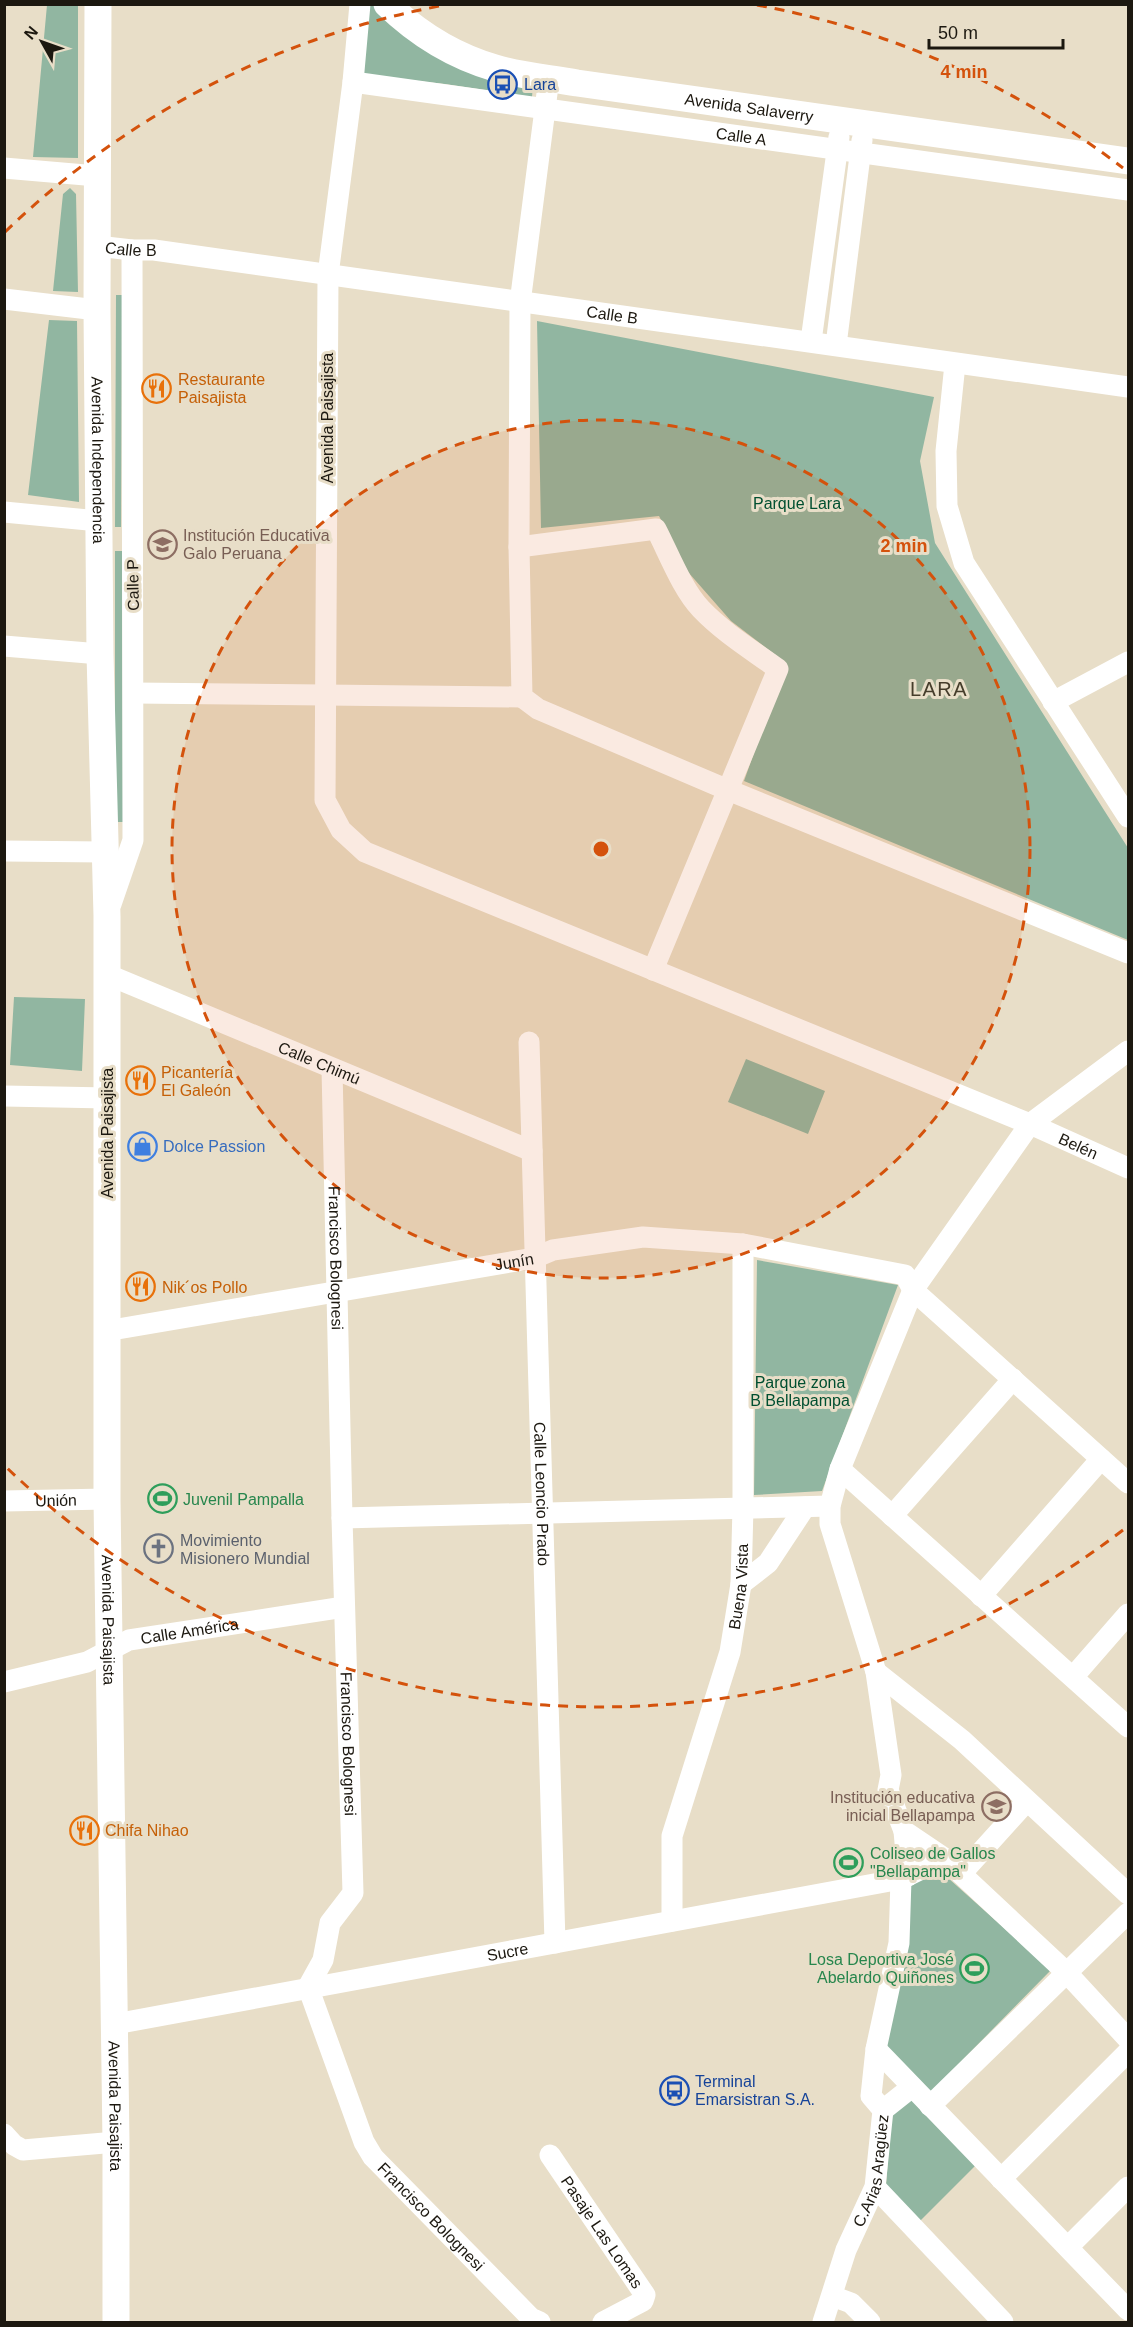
<svg xmlns="http://www.w3.org/2000/svg" width="1133" height="2327" viewBox="0 0 1133 2327" font-family="Helvetica,sans-serif">
	<style>
		.green { fill: #91b6a1 }
		.lines { fill: none; stroke-linecap: round; stroke-linejoin: round }
		.minor { stroke: #fff; stroke-width: 21 }
		.major { stroke: #fff; stroke-width: 27 }
		.ring { fill: none; stroke: #d4520c; stroke-width: 3; stroke-dasharray: 10 8 }
		.labels { text-anchor: middle; dominant-baseline: central; stroke-width: 6; stroke-linejoin: round; paint-order: stroke }
		.transit-label { font-size: 16px; fill: #164399; stroke: #e8dec8; text-anchor: start }
		.street-label { font-size: 16px; fill: #1c1810; stroke: #e8dec8 }
		.food-label { font-size: 16px; fill: #c56008; stroke: #e8dec8; text-anchor: start }
		.park-label { font-size: 16px; fill: #004f30; stroke: #e8dec8 }
		.education-label { font-size: 16px; fill: #785e54; stroke: #e8dec8; text-anchor: start }
		.shop-label { font-size: 16px; fill: #366cbe; stroke: #e8dec8; text-anchor: start }
		.leisure-label { font-size: 16px; fill: #27864d; stroke: #e8dec8; text-anchor: start }
		.worship-label { font-size: 16px; fill: #5b616d; stroke: #e8dec8; text-anchor: start }
		.quarter-label { font-size: 20px; letter-spacing: 1.5px; fill: #453d2b; stroke: #e8dec8 }
		.centre { fill: #d4520c; stroke: #e8dec8; stroke-width: 3 }
		.ring-label { font-size: 18px; text-anchor: middle; font-weight: bold; fill: #d4520c; stroke: #e8dec8; stroke-width: 6; stroke-linejoin: round; paint-order: stroke }
	</style>
	<rect width="100%" height="100%" fill="#e8dec8"/>
	<path class="green" d="M 47,5 L 78,5 L 78,158 L 33,157 Z
		M 368,5 L 373,5 L 408,34 L 533,84 L 532,97 L 445,84 L 363,75 Z
		M 70,188 L 76,194 L 78,292 L 53,291 L 63,194 Z
		M 116,295 L 122,295 L 121,527 L 115,527 Z
		M 49,320 L 77,321 L 79,502 L 28,495 Z
		M 537,321 L 934,397 L 920,461 L 935,543 L 1128,848 L 1128,940 L 744,781 L 786,663 L 731,621 L 688,572 L 659,516 L 541,528 Z
		M 115,551 L 122,551 L 123,822 L 115,822 Z
		M 14,997 L 85,999 L 82,1071 L 10,1065 Z
		M 746,1059 L 825,1091 L 808,1134 L 728,1102 Z
		M 757,1260 L 898,1285 L 822,1491 L 754,1495 Z
		M 938,1869 L 1051,1970 L 928,2095 L 884,2052 L 912,1880 Z
		M 913,2097 L 978,2163 L 919,2222 L 886,2186 L 892,2107 Z"/>
	<g class="lines">
		<g class="minor">
			<path id="s1" d="M 360,4 L 353,82 L 328,275 L 325,800 L 341,830 L 365,852 L 1030,1124 L 1128,1168"/>
			<path d="M 549,78 L 520,303 L 519,547 L 522,697 L 538,709 L 728,790 L 1128,953"/>
			<path id="s2" d="M 353,82 L 1128,190"/>
			<path d="M 4,168 L 97,176"/>
			<path id="s3" d="M 97,246 L 132,250 L 154,250 L 1128,387"/>
			<path d="M 4,299 L 97,310"/>
			<path d="M 811,341 L 839,137"/>
			<path d="M 836,345 L 862,140"/>
			<path d="M 955,364 L 946,451 L 947,506 L 964,563 L 1128,817"/>
			<path d="M 4,512 L 99,521"/>
			<path d="M 519,547 L 656,529 C 669,554 682,589 701,609 C 724,633 752,650 778,669 L 653,970"/>
			<path d="M 4,646 L 100,654"/>
			<path d="M 134,693 L 522,697"/>
			<path d="M 1053,702 L 1128,662"/>
			<path d="M 4,851 L 104,852"/>
			<path d="M 111,904 L 133,840 L 132,250"/>
			<path id="s4" d="M 106,974 L 532,1151"/>
			<path id="s5" d="M 529,1042 L 555,1943"/>
			<path d="M 1128,1051 L 1030,1124 L 913,1290 L 840,1469 L 830,1506 L 830,1524 L 876,1672 L 891,1775 L 888,1790 L 904,1831 L 944,1858 L 1066,1972 L 1128,2039"/>
			<path id="s6" d="M 332,1069 L 342,1518 L 353,1893 L 330,1923 L 323,1960 L 308,1987 L 364,2142 L 373,2157 L 531,2318 L 540,2322"/>
			<path d="M 4,1096 L 108,1098"/>
			<path id="s7" d="M 106,1331 L 534,1258 L 553,1250 L 643,1237 L 743,1244 L 905,1275 L 913,1290 L 1128,1483"/>
			<path d="M 840,1469 L 1128,1727"/>
			<path id="s8" d="M 4,1501 L 107,1499"/>
			<path d="M 892,1516 L 1013,1379"/>
			<path d="M 342,1518 L 830,1506"/>
			<path d="M 741,1584 L 768,1563 L 805,1507"/>
			<path d="M 981,1596 L 1101,1459"/>
			<path d="M 876,1672 L 962,1740 L 1128,1894"/>
			<path d="M 1073,1677 L 1128,1614"/>
			<path id="s9" d="M 4,1682 L 87,1662 L 129,1640 L 344,1607"/>
			<path d="M 904,1831 L 908,1876"/>
			<path d="M 961,1874 L 1027,1801"/>
			<path id="s10" d="M 672,1921 L 672,1836 L 730,1652 L 741,1584 L 743,1507 L 743,1244"/>
			<path id="s11" d="M 115,2024 L 901,1879 L 944,1858"/>
			<path d="M 876,2049 L 1128,2310"/>
			<path d="M 930,2106 L 1128,1913"/>
			<path d="M 883,2110 L 912,2087"/>
			<path d="M 4,2134 L 14,2145 L 23,2150 L 116,2142"/>
			<path id="s12" d="M 550,2155 L 645,2295 L 643,2301 L 603,2322"/>
			<path d="M 1001,2179 L 1128,2052"/>
			<path d="M 875,2187 L 1003,2322"/>
			<path d="M 1068,2247 L 1128,2187"/>
			<path d="M 832,2296 L 851,2303 L 870,2322"/>
			<path id="s13" d="M 823,2322 L 846,2250 L 875,2187 L 883,2110 L 871,2096 L 876,2049 L 899,1943 L 901,1879"/>
		</g>
		<g class="major">
			<path id="s14" d="M 98,4 L 97,310 L 100,654 L 107,916 L 107,1499 L 116,2142 L 116,2322"/>
			<path id="s15" d="M 387,4 C 418,34 454,56 495,68 C 521,76 550,78 577,83 L 1128,161"/>
		</g>
	</g>
	<circle cx="601" cy="849" r="429" fill="#d4520c" fill-opacity=".12"/>
	<g class="ring">
		<circle cx="601" cy="849" r="429"/>
		<path d="M1123 1530A858 858 0 0 1 5 1466M5 232A858 858 0 0 1 445 5M757 5A858 858 0 0 1 1123 168"/>
	</g>
	<defs>
		<symbol id="bus-ring" viewBox="-11 -11 22 22"><circle r="9.5" fill="#e8dec8" stroke="#1a4fb4" stroke-width="1.5"/><path d="M-5-6H5V4H4V6H2V4H-2V6H-4V4H-5ZM-3.5-4V0h7V-4ZM-3.5 1.2v1.5H-2V1.2ZM2 1.2v1.5H3.5V1.2Z" fill="#1a4fb4"/></symbol>
		<symbol id="restaurant-ring" viewBox="-11 -11 22 22"><circle r="9.5" fill="#e8dec8" stroke="#e8710a" stroke-width="1.5"/><path d="M-5-6h1v4h1v-4h1v4h1v-4h1v5L-1.5 .5V6h-2V.5L-5-1ZM5-6V6H3V1.5H1.5Q1.5-4 5-6Z" fill="#e8710a"/></symbol>
		<symbol id="school-ring" viewBox="-11 -11 22 22"><circle r="9.5" fill="#e8dec8" stroke="#8d6e63" stroke-width="1.5"/><path d="M0-5L7-2L0 1L-7-2ZM-4 1L0 2.5L4 1V4Q0 6-4 4Z" fill="#8d6e63"/></symbol>
		<symbol id="shop-ring" viewBox="-11 -11 22 22"><circle r="9.5" fill="#e8dec8" stroke="#3f7fe0" stroke-width="1.5"/><path d="M-5-2.5h2.3a2.7 3.5 0 0 1 5.4 0H5L5.5 6h-11ZM-1.5-2.5h3a1.5 2.3 0 0 0-3 0Z" fill="#3f7fe0"/></symbol>
		<symbol id="stadium-ring" viewBox="-11 -11 22 22"><circle r="9.5" fill="#e8dec8" stroke="#2e9e5b" stroke-width="1.5"/><path d="M0-5a6.5 5 0 1 0 0 10a6.5 5 0 1 0 0-10ZM-3.5-1.8h7v3.6h-7Z" fill="#2e9e5b"/></symbol>
		<symbol id="church-ring" viewBox="-11 -11 22 22"><circle r="9.5" fill="#e8dec8" stroke="#6b7280" stroke-width="1.5"/><path d="M-1.2-6h2.4v3.5h3.3v2.4h-3.3V6h-2.4V-.1h-3.3v-2.4h3.3Z" fill="#6b7280"/></symbol>
	</defs>
	<g fill-rule="evenodd">
		<use href="#bus-ring" x="486" y="68" width="33" height="33"/>
		<use href="#restaurant-ring" x="140" y="372" width="33" height="33"/>
		<use href="#school-ring" x="146" y="528" width="33" height="33"/>
		<use href="#restaurant-ring" x="124" y="1064" width="33" height="33"/>
		<use href="#shop-ring" x="126" y="1130" width="33" height="33"/>
		<use href="#restaurant-ring" x="124" y="1270" width="33" height="33"/>
		<use href="#stadium-ring" x="146" y="1482" width="33" height="33"/>
		<use href="#church-ring" x="142" y="1532" width="33" height="33"/>
		<use href="#school-ring" x="980" y="1790" width="33" height="33"/>
		<use href="#restaurant-ring" x="68" y="1814" width="33" height="33"/>
		<use href="#stadium-ring" x="832" y="1846" width="33" height="33"/>
		<use href="#stadium-ring" x="958" y="1952" width="33" height="33"/>
		<use href="#bus-ring" x="658" y="2074" width="33" height="33"/>
	</g>
	<g class="labels">
		<g class="transit-label">
			<text x="524" y="84">Lara</text>
			<text x="695" y="2081">Terminal<tspan x="695" dy="18">Emarsistran S.A.</tspan></text>
		</g>
		<g class="street-label">
			<text stroke="none"><textPath href="#s15" startOffset="384">Avenida Salaverry</textPath></text>
			<text stroke="none"><textPath href="#s2" startOffset="392">Calle A</textPath></text>
			<text stroke="none"><textPath href="#s3" startOffset="34">Calle B</textPath></text>
			<text stroke="none"><textPath href="#s3" startOffset="520">Calle B</textPath></text>
			<text transform="translate(327 418) rotate(-90)">Avenida Paisajista</text>
			<text stroke="none"><textPath href="#s14" startOffset="456">Avenida Independencia</textPath></text>
			<text transform="translate(133 585) rotate(-91)">Calle P</text>
			<text stroke="none"><textPath href="#s4" startOffset="231">Calle Chimú</textPath></text>
			<text transform="translate(107 1133) rotate(-90)">Avenida Paisajista</text>
			<text stroke="none"><textPath href="#s1" startOffset="1636">Belén</textPath></text>
			<text stroke="none"><textPath href="#s6" startOffset="189">Francisco Bolognesi</textPath></text>
			<text stroke="none"><textPath href="#s7" startOffset="414">Junín</textPath></text>
			<text stroke="none"><textPath href="#s5" startOffset="452">Calle Leoncio Prado</textPath></text>
			<text stroke="none"><textPath href="#s8" startOffset="52">Unión</textPath></text>
			<text stroke="none"><textPath href="#s10" startOffset="344">Buena Vista</textPath></text>
			<text stroke="none"><textPath href="#s14" startOffset="1616">Avenida Paisajista</textPath></text>
			<text stroke="none"><textPath href="#s9" startOffset="194">Calle América</textPath></text>
			<text stroke="none"><textPath href="#s6" startOffset="675">Francisco Bolognesi</textPath></text>
			<text stroke="none"><textPath href="#s11" startOffset="399">Sucre</textPath></text>
			<text stroke="none"><textPath href="#s14" startOffset="2102">Avenida Paisajista</textPath></text>
			<text stroke="none"><textPath href="#s13" startOffset="160">C.Arias Aragüez</textPath></text>
			<text stroke="none"><textPath href="#s6" startOffset="1196">Francisco Bolognesi</textPath></text>
			<text stroke="none"><textPath href="#s12" startOffset="93">Pasaje Las Lomas</textPath></text>
		</g>
		<g class="food-label">
			<text x="178" y="379">Restaurante<tspan x="178" dy="18">Paisajista</tspan></text>
			<text x="161" y="1072">Picantería<tspan x="161" dy="18">El Galeón</tspan></text>
			<text x="162" y="1287">Nik´os Pollo</text>
			<text x="105" y="1830">Chifa Nihao</text>
		</g>
		<g class="park-label">
			<text x="797" y="503">Parque Lara</text>
			<text x="800" y="1382">Parque zona<tspan x="800" dy="18">B Bellapampa</tspan></text>
		</g>
		<g class="education-label">
			<text x="183" y="535">Institución Educativa<tspan x="183" dy="18">Galo Peruana</tspan></text>
			<text x="975" y="1797" text-anchor="end">Institución educativa<tspan x="975" dy="18">inicial Bellapampa</tspan></text>
		</g>
		<g class="shop-label">
			<text x="163" y="1146">Dolce Passion</text>
		</g>
		<g class="leisure-label">
			<text x="183" y="1499">Juvenil Pampalla</text>
			<text x="870" y="1853">Coliseo de Gallos<tspan x="870" dy="18">"Bellapampa"</tspan></text>
			<text x="954" y="1959" text-anchor="end">Losa Deportiva José<tspan x="954" dy="18">Abelardo Quiñones</tspan></text>
		</g>
		<g class="worship-label">
			<text x="180" y="1540">Movimiento<tspan x="180" dy="18">Misionero Mundial</tspan></text>
		</g>
		<g class="quarter-label">
			<text x="939" y="689">LARA</text>
		</g>
	</g>
	<circle cx="601" cy="849" r="9" class="centre"/>
	<g class="ring-label">
		<text x="964" y="78">4 min</text>
		<text x="904" y="552">2 min</text>
	</g>
	<rect width="1133" height="2327" fill="none" stroke="#1c1810" stroke-width="12"/>
	<g transform="translate(42 42) rotate(310)" stroke="#e8dec8" stroke-width="4.5" paint-order="stroke">
	<path d="M0-4.5L10 22L0 15L-10 22Z" fill="#1c1810"/>
	<text y="-9" font-size="16" font-weight="bold" text-anchor="middle" fill="#1c1810">N</text>
	</g>
	<path d="M929 39v9h134v-9" fill="none" stroke="#1c1810" stroke-width="3"/>
	<text x="938" y="39" font-size="18" fill="#1c1810" stroke="#e8dec8" stroke-width="4.5" paint-order="stroke">50 m</text>
</svg>
